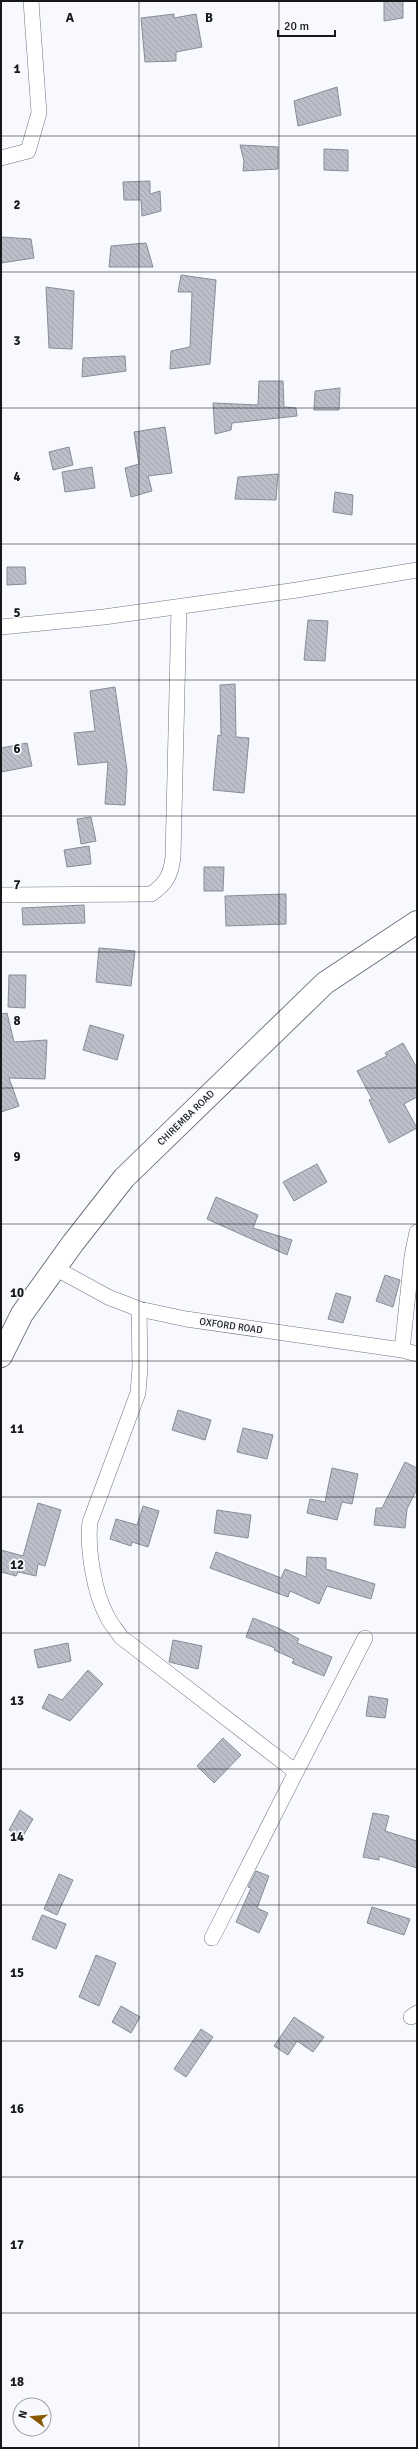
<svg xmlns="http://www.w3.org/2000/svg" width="418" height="2449" viewBox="0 0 418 2449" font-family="Signika,sans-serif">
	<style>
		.building { fill: url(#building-back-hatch); stroke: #878c96 }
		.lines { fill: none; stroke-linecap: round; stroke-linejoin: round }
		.minor-casing { stroke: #70757e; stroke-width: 16 }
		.secondary-casing { stroke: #70757e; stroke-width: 24 }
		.minor { stroke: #fff; stroke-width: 15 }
		.secondary { stroke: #fff; stroke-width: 22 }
		.grid { fill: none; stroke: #16181c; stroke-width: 1; stroke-opacity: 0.55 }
		.labels { text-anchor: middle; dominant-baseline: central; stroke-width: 3.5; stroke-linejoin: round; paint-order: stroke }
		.street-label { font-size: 10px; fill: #16181c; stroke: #f7f9fe }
		.grid-label { font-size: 13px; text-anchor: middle; font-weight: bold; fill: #16181c; stroke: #f7f9fe; stroke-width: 3.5; stroke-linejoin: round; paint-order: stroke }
	</style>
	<defs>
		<pattern id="building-back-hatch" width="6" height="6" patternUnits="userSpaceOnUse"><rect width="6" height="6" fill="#babfc9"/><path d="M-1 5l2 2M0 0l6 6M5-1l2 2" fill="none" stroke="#9fa3ac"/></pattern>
	</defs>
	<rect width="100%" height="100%" fill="#f7f9fe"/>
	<path class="building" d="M 384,1 L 403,1 L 403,18 L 384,21 Z
		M 174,14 L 174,18 L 196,14 L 202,47 L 176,52 L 176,61 L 145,62 L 141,18 Z
		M 337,87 L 341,115 L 298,126 L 294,101 Z
		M 240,145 L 278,147 L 278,169 L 243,171 L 244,161 Z
		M 324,149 L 348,150 L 348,171 L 324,170 Z
		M 150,181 L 150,194 L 160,191 L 161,211 L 142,216 L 141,200 L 124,200 L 123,182 Z
		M 1,237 L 31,239 L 34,258 L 1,263 Z
		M 146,243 L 153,267 L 109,267 L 111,246 Z
		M 181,275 L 216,280 L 210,364 L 170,369 L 171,351 L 190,347 L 192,292 L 178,292 Z
		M 46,287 L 74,291 L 72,349 L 49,348 Z
		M 125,356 L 126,371 L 82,377 L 83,358 Z
		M 259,381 L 283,381 L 284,407 L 296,408 L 297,416 L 232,423 L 231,430 L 215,434 L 213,403 L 258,405 Z
		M 340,388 L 339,410 L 314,410 L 315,391 Z
		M 165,427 L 172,473 L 148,476 L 152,491 L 131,497 L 125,468 L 139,464 L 134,432 Z
		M 69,447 L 73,465 L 53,470 L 49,452 Z
		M 92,467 L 95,488 L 65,492 L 62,472 Z
		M 278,474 L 276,500 L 235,499 L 238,477 Z
		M 335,492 L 353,495 L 352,515 L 333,512 Z
		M 7,567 L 25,567 L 26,584 L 7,585 Z
		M 308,620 L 328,621 L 325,661 L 304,660 Z
		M 235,684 L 236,737 L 249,738 L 244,793 L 213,790 L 218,735 L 221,736 L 220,685 Z
		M 115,687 L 127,770 L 125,805 L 105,804 L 108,762 L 78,765 L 74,733 L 95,731 L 90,691 Z
		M 27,743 L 32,766 L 1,772 L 1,748 Z
		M 91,817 L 96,841 L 81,844 L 77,819 Z
		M 89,846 L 91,864 L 67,867 L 64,850 Z
		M 204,867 L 224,867 L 223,891 L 204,891 Z
		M 286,894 L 286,924 L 226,926 L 225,896 Z
		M 84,905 L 85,923 L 23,925 L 22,908 Z
		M 99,948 L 135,951 L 131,986 L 96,982 Z
		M 9,975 L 26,975 L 25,1008 L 8,1007 Z
		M 7,1013 L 14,1042 L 47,1040 L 45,1079 L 9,1078 L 19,1106 L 1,1112 L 1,1014 Z
		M 90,1025 L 124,1035 L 117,1060 L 83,1050 Z
		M 403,1043 L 417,1068 L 417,1097 L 404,1104 L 417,1128 L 389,1143 L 369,1100 L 372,1099 L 357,1071 L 387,1056 L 385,1053 Z
		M 317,1164 L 327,1182 L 294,1201 L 283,1182 Z
		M 216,1197 L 258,1215 L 253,1228 L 292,1240 L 287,1255 L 207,1219 Z
		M 385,1275 L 400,1280 L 393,1307 L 376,1301 Z
		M 336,1293 L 351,1297 L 343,1323 L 328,1319 Z
		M 178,1410 L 211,1420 L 205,1440 L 172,1430 Z
		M 243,1428 L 273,1435 L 267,1459 L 237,1452 Z
		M 405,1462 L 417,1468 L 417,1489 L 407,1509 L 405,1528 L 374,1525 L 376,1508 L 382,1508 Z
		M 332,1468 L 358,1474 L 352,1504 L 342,1502 L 337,1520 L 307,1513 L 310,1499 L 325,1502 Z
		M 38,1503 L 61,1510 L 45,1566 L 38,1564 L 36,1576 L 18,1572 L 16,1576 L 1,1572 L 1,1550 L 23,1556 Z
		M 143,1506 L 159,1511 L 148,1547 L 132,1542 L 131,1546 L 110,1539 L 116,1519 L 137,1525 Z
		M 217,1510 L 251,1515 L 248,1538 L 214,1533 Z
		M 216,1552 L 281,1578 L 285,1569 L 306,1577 L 307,1557 L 326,1558 L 326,1569 L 375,1584 L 371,1599 L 327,1586 L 319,1604 L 290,1591 L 288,1597 L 210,1568 Z
		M 253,1618 L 278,1628 L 299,1639 L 297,1643 L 332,1657 L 324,1676 L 292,1663 L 294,1659 L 274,1650 L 275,1648 L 246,1637 Z
		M 173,1640 L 202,1646 L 198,1669 L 169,1662 Z
		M 68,1643 L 71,1661 L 38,1668 L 34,1650 Z
		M 88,1670 L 103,1684 L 70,1721 L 42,1708 L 49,1694 L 62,1700 Z
		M 369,1696 L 388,1699 L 385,1718 L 366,1716 Z
		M 223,1738 L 241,1755 L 214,1783 L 197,1766 Z
		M 20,1810 L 33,1819 L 22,1838 L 9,1830 Z
		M 373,1813 L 389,1816 L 385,1831 L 417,1841 L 417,1868 L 379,1856 L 379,1860 L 363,1857 Z
		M 256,1871 L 269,1876 L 257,1908 L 268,1913 L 259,1933 L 236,1922 L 251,1888 L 248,1887 Z
		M 59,1874 L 73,1880 L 57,1915 L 44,1909 Z
		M 372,1907 L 410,1919 L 404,1935 L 367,1923 Z
		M 42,1915 L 66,1924 L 56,1949 L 32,1939 Z
		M 96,1955 L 116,1963 L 99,2006 L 79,1997 Z
		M 121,2006 L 140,2017 L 131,2033 L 112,2022 Z
		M 294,2017 L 324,2037 L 313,2052 L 297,2041 L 288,2055 L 274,2046 Z
		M 201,2029 L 213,2037 L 186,2077 L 174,2069 Z"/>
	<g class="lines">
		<defs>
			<path id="minor" d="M 1,158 L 28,151 L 39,113 L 31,1
				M 1,627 L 104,617 L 297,590 L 417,570
				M 1,895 L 151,894 C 166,884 171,875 173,857 L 179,607
				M 55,1268 L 108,1297 L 139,1309 L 186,1319 L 402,1350 L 417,1354
				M 139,1309 L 140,1367 L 138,1393 L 90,1522 C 87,1547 94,1593 107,1616 C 110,1624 117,1630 121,1637 L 296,1772 L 212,1938
				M 402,1350 L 412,1256 L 417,1232
				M 296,1772 L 365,1638
				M 411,2017 L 417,2013"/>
			<path id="secondary" d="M 1,1356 L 22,1314 L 73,1243 L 124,1178 L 325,983 L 417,922"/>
		</defs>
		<use href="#minor" class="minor-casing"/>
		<use href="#secondary" class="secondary-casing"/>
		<use href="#minor" class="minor"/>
		<use href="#secondary" class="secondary"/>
	</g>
	<path class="grid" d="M 139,1 L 139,2448M 279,1 L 279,2448M 1,136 L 417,136M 1,272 L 417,272M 1,408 L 417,408M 1,544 L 417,544M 1,680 L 417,680M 1,816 L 417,816M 1,952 L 417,952M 1,1088 L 417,1088M 1,1224 L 417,1224M 1,1361 L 417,1361M 1,1497 L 417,1497M 1,1633 L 417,1633M 1,1769 L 417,1769M 1,1905 L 417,1905M 1,2041 L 417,2041M 1,2177 L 417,2177M 1,2313 L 417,2313"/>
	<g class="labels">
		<g class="street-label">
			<text transform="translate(186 1118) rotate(-44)">CHIREMBA ROAD</text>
			<text transform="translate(231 1326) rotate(8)">OXFORD ROAD</text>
		</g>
	</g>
	<g class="grid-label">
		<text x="70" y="22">A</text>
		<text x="209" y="22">B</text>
		<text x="17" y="73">1</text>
		<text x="17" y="209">2</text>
		<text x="17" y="345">3</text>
		<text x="17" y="481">4</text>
		<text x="17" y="617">5</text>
		<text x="17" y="753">6</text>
		<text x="17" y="889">7</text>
		<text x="17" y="1025">8</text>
		<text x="17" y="1161">9</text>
		<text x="17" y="1297">10</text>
		<text x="17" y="1433">11</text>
		<text x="17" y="1569">12</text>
		<text x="17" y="1705">13</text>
		<text x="17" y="1841">14</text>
		<text x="17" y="1977">15</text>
		<text x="17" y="2113">16</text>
		<text x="17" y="2249">17</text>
		<text x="17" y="2386">18</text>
	</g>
	<rect width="418" height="2449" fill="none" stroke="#16181c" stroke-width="4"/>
	<g transform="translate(32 2417) rotate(286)"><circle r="19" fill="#f7f9fe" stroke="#9d9fa4"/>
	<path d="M0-3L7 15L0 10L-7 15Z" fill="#895900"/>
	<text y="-6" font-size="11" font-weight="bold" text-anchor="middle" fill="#16181c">N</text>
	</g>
	<path d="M278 30v6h57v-6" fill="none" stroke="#16181c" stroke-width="2"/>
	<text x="284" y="30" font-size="12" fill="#16181c" stroke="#f7f9fe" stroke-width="3" paint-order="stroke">20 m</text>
</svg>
